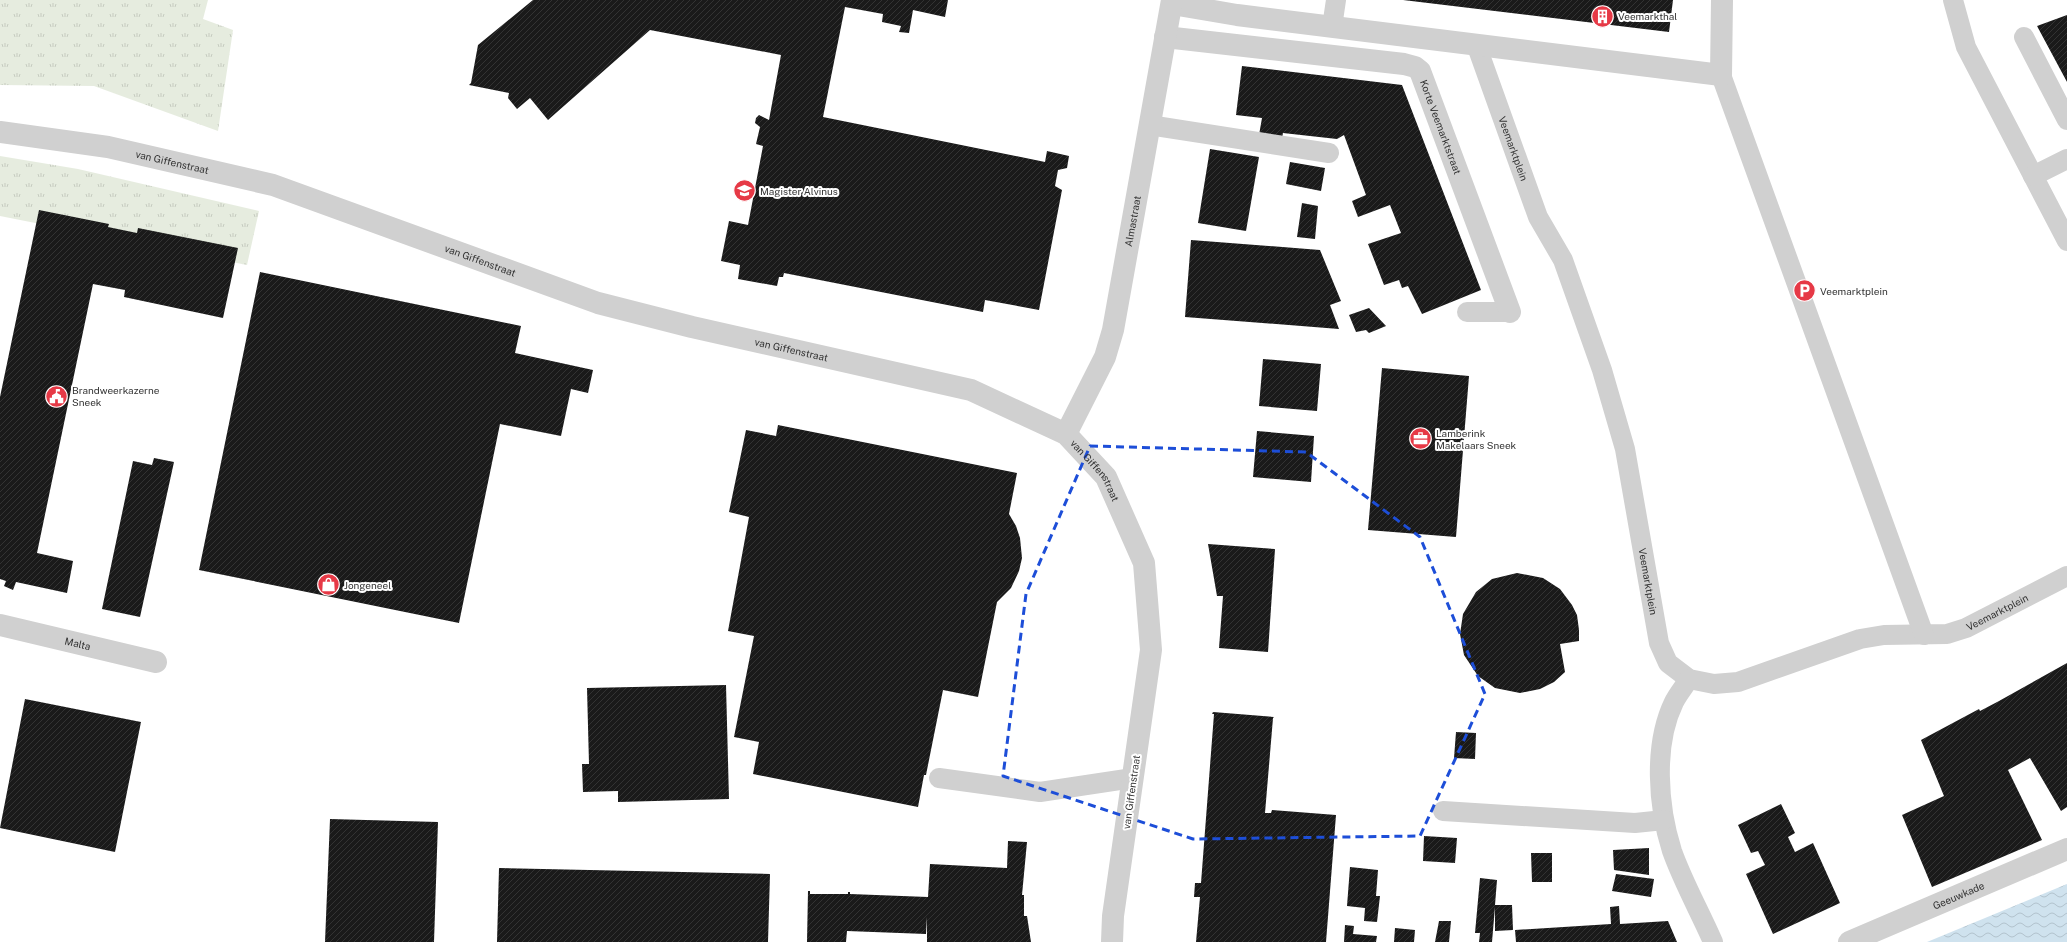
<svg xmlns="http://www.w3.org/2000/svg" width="2067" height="942" viewBox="0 0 2067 942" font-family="'Public Sans',sans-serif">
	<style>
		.grass { fill: url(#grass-tufts) }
		.water { fill: url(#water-waves) }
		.building { fill: url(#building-hatch) }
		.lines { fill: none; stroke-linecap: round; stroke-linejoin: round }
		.lane { stroke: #d0d0d0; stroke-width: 20 }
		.street { stroke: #d0d0d0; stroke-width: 22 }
		.marked { fill: none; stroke: #1d4ed8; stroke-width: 3; stroke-dasharray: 8 5; stroke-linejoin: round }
		.labels { text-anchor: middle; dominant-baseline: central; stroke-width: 4; stroke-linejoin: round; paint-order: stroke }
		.poi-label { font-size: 10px; fill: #333; stroke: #fff; text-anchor: start }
		.street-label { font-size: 10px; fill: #333; stroke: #fff }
	</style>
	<defs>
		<pattern id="grass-tufts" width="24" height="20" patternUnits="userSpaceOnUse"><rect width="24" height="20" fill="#e6ecdf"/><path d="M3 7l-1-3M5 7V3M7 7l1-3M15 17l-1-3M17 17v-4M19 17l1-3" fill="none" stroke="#c6cbc0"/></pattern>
		<pattern id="water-waves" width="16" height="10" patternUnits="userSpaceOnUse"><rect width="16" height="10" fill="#cfe2ee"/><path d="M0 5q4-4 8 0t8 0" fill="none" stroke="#b2c2cd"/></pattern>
		<pattern id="building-hatch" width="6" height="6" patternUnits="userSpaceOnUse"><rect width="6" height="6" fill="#1a1a1a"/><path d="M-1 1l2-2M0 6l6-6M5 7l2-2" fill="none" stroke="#333"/></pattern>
	</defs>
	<rect width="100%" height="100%" fill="#fff"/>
	<path class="grass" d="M 0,0 L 208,0 L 203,19 L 233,30 L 218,131 L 94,86 L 0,85 Z
		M 0,156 L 78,169 L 259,211 L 247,265 L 0,216 Z"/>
	<path class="water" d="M 2067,884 L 2067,942 L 1927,942 Z"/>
	<path class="building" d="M 533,0 L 948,0 L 945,17 L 913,10 L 909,33 L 899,32 L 901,26 L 882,22 L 883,14 L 845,7 L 823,117 L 1045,162 L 1047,151 L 1069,156 L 1067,168 L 1058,170 L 1055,186 L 1062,190 L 1039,310 L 985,300 L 983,312 L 784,273 L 783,277 L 779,277 L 777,286 L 738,279 L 740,265 L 721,261 L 729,221 L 748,225 L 763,146 L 756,144 L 760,127 L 755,123 L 756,118 L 759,115 L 769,120 L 781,55 L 650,30 L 548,120 L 530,98 L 517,109 L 508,98 L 509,93 L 469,85 L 471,83 L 478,45 Z
		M 1403,0 L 1673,0 L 1669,32 Z
		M 2067,15 L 2067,82 L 2037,26 Z
		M 1242,66 L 1402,85 L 1481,290 L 1422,314 L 1408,286 L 1402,288 L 1399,280 L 1384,285 L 1368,244 L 1401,233 L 1390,205 L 1358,217 L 1352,201 L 1366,195 L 1344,135 L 1337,139 L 1283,133 L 1282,138 L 1259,135 L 1262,118 L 1236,115 Z
		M 1210,149 L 1259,157 L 1246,231 L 1198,223 Z
		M 1290,162 L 1325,168 L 1321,191 L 1286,184 Z
		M 1302,203 L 1318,206 L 1315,239 L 1297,237 Z
		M 39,210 L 109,224 L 108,227 L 137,233 L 138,228 L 238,248 L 223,318 L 124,297 L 125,290 L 93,284 L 37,553 L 73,561 L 67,593 L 16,582 L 13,590 L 4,586 L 6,581 L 0,579 L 0,397 Z
		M 1191,240 L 1320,250 L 1341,301 L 1330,305 L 1339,329 L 1185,317 Z
		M 260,272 L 521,326 L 515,353 L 593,370 L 588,393 L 571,389 L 561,436 L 500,424 L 459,623 L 199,570 Z
		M 1369,308 L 1386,326 L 1369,333 L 1366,330 L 1356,332 L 1349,315 Z
		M 1263,359 L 1321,364 L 1317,411 L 1259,406 Z
		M 1382,368 L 1469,376 L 1456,537 L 1368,530 Z
		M 778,425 L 1017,473 L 1009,514 L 1016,526 L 1020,538 L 1022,558 L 1019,571 L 1011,588 L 997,602 L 978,697 L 943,690 L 926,775 L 924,775 L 918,807 L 753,774 L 759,742 L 734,737 L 754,636 L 728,631 L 749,517 L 729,512 L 746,430 L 776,436 Z
		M 1257,431 L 1314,436 L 1311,482 L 1253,477 Z
		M 154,458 L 174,462 L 140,617 L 102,609 L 133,461 L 152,465 Z
		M 1208,544 L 1275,549 L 1268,652 L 1219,648 L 1223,596 L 1217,596 Z
		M 1517,573 L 1543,578 L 1560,589 L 1572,605 L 1577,615 L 1579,630 L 1579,641 L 1560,644 L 1565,672 L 1554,682 L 1540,689 L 1520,693 L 1495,688 L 1478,676 L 1464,655 L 1460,634 L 1463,614 L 1476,592 L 1492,579 Z
		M 2067,663 L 2067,807 L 2061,811 L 2030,758 L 2008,770 L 2042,840 L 1932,887 L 1902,815 L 1944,796 L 1921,740 L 1979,709 L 1980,711 L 1999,701 Z
		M 726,685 L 729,799 L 618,802 L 618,791 L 583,792 L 582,764 L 589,764 L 587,688 Z
		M 25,699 L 141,722 L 115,852 L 0,828 Z
		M 1213,712 L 1274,717 L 1273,718 L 1265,813 L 1271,813 L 1272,810 L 1336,815 L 1326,942 L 1196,942 L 1200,897 L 1194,897 L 1195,883 L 1201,883 L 1214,714 L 1212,714 Z
		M 1456,732 L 1476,733 L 1475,759 L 1454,758 Z
		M 1781,804 L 1795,833 L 1788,837 L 1795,852 L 1813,843 L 1840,903 L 1773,934 L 1746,874 L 1765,865 L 1758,851 L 1751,853 L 1738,825 Z
		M 330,819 L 438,822 L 434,942 L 325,942 Z
		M 1424,836 L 1457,838 L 1455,863 L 1423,861 Z
		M 1008,841 L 1027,842 L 1022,895 L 1024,895 L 1024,916 L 1027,916 L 1031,942 L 927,942 L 927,917 L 926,934 L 847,931 L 846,942 L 807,942 L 808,891 L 810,891 L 810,894 L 848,894 L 848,892 L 850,892 L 850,894 L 928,897 L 930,864 L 1007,868 Z
		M 1649,848 L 1649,875 L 1614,870 L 1613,850 Z
		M 1531,853 L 1552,853 L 1552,882 L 1532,882 Z
		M 1350,867 L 1378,870 L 1376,896 L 1380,896 L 1377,922 L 1364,921 L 1365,908 L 1347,906 Z
		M 499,868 L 770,874 L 768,942 L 497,942 Z
		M 1616,874 L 1654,879 L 1651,897 L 1612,891 Z
		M 1480,878 L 1497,880 L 1495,905 L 1512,905 L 1513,930 L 1495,931 L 1495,907 L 1492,942 L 1479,942 L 1480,933 L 1475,933 Z
		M 1619,906 L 1620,924 L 1668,921 L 1677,942 L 1516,942 L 1515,930 L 1611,924 L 1610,907 Z
		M 1439,921 L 1451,921 L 1449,942 L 1435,942 Z
		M 1345,925 L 1354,926 L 1353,934 L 1377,936 L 1376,942 L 1344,942 Z
		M 1395,928 L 1415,930 L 1414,942 L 1394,942 Z"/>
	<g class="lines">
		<g class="lane">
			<path d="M 1953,0 L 1966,47 L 2067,241"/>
			<path d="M 1332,27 L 1336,0"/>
			<path d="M 2024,37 L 2067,120"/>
			<path id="s1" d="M 1476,44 L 1538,217 L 1563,260 L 1602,370 L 1625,449 L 1659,643 L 1668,663 L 1689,679 L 1714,684 L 1738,682 L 1860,639 L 1884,635 L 1947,634 L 1966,628 L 2067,576"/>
			<path d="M 1721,75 L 1924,635"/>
			<path d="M 1149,125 L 1329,153"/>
			<path d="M 2033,176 L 2067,159"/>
			<path d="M 1467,312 L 1510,312"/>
			<path d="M 1689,679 C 1684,687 1678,694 1674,702 C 1653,745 1658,807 1672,851 C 1683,882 1700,912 1713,942"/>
			<path d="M 939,778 L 1040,792 L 1133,778"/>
			<path d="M 1443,811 L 1635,823 L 1664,820"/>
		</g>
		<g class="street">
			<path d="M 1172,4 L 1237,15 L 1721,75 L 1722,0"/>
			<path id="s2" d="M 1165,37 L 1404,64 L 1415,67 L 1420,71 L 1510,312"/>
			<path id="s3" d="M 0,132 L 108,147 L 273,185 L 598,303 L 692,327 L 971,390 L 1066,434 L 1106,477 L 1144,563 L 1151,650 L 1113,916 L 1112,942"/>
			<path id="s4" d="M 1066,434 L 1105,357 L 1113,330 L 1172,0"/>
			<path id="s5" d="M 0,625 L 156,662"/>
			<path id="s6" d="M 1849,942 L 2067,849"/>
		</g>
	</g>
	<path class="marked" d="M 1090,446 L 1306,452 L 1420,537 L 1485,694 L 1420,836 L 1193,839 L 1003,776 L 1026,594 Z"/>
	<defs>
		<symbol id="building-disc" viewBox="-11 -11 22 22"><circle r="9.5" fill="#e63946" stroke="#fff"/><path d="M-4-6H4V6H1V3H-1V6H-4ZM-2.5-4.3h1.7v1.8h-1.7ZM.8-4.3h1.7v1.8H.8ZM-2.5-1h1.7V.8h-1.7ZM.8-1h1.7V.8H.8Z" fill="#fff"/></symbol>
		<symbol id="school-disc" viewBox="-11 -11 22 22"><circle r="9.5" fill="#e63946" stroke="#fff"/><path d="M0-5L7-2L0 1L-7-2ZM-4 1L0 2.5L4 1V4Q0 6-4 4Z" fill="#fff"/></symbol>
		<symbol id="parking-disc" viewBox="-11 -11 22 22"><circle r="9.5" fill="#e63946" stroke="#fff"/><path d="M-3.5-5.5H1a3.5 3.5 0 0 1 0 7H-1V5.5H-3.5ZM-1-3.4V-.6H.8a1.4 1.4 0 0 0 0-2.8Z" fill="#fff"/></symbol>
		<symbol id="civic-disc" viewBox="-11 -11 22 22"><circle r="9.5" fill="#e63946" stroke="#fff"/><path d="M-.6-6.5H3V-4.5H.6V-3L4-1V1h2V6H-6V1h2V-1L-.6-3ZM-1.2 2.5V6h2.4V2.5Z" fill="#fff"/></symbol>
		<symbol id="office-disc" viewBox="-11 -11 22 22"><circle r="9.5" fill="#e63946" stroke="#fff"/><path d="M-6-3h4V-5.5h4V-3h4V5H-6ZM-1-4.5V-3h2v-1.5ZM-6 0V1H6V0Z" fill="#fff"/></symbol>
		<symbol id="shop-disc" viewBox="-11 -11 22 22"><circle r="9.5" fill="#e63946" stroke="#fff"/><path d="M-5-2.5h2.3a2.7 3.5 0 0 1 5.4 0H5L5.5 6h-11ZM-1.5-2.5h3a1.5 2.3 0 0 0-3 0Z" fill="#fff"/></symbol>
	</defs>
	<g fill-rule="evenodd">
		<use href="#building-disc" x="1590" y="4" width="25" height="25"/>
		<use href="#school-disc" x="732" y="178" width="25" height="25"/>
		<use href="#parking-disc" x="1792" y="278" width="25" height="25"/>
		<use href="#civic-disc" x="44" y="384" width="25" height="25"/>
		<use href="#office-disc" x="1408" y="426" width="25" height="25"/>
		<use href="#shop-disc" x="316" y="572" width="25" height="25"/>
	</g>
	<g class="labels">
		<g class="poi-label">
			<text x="1618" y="16">Veemarkthal</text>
			<text x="760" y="191">Magister Alvinus</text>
			<text x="1820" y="291">Veemarktplein</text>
			<text x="72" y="390">Brandweerkazerne<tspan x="72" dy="12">Sneek</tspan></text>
			<text x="1436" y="433">Lamberink<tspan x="1436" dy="12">Makelaars Sneek</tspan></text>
			<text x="344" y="585">Jongeneel</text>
		</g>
		<g class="street-label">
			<text stroke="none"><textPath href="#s2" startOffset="318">Korte Veemarktstraat</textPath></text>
			<text stroke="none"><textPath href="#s1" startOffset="111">Veemarktplein</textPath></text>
			<text stroke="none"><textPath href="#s3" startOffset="175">van Giffenstraat</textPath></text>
			<text stroke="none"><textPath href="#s4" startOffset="225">Almastraat</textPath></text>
			<text stroke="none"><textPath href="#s3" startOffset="499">van Giffenstraat</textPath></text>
			<text stroke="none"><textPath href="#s3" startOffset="823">van Giffenstraat</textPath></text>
			<text stroke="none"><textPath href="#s3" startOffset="1159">van Giffenstraat</textPath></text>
			<text stroke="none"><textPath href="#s1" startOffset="567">Veemarktplein</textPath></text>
			<text stroke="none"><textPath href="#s1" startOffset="999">Veemarktplein</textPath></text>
			<text stroke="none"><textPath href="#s5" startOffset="80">Malta</textPath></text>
			<text transform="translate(1131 792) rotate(-82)">van Giffenstraat</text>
			<text stroke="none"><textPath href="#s6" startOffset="119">Geeuwkade</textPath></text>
		</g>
	</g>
</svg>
